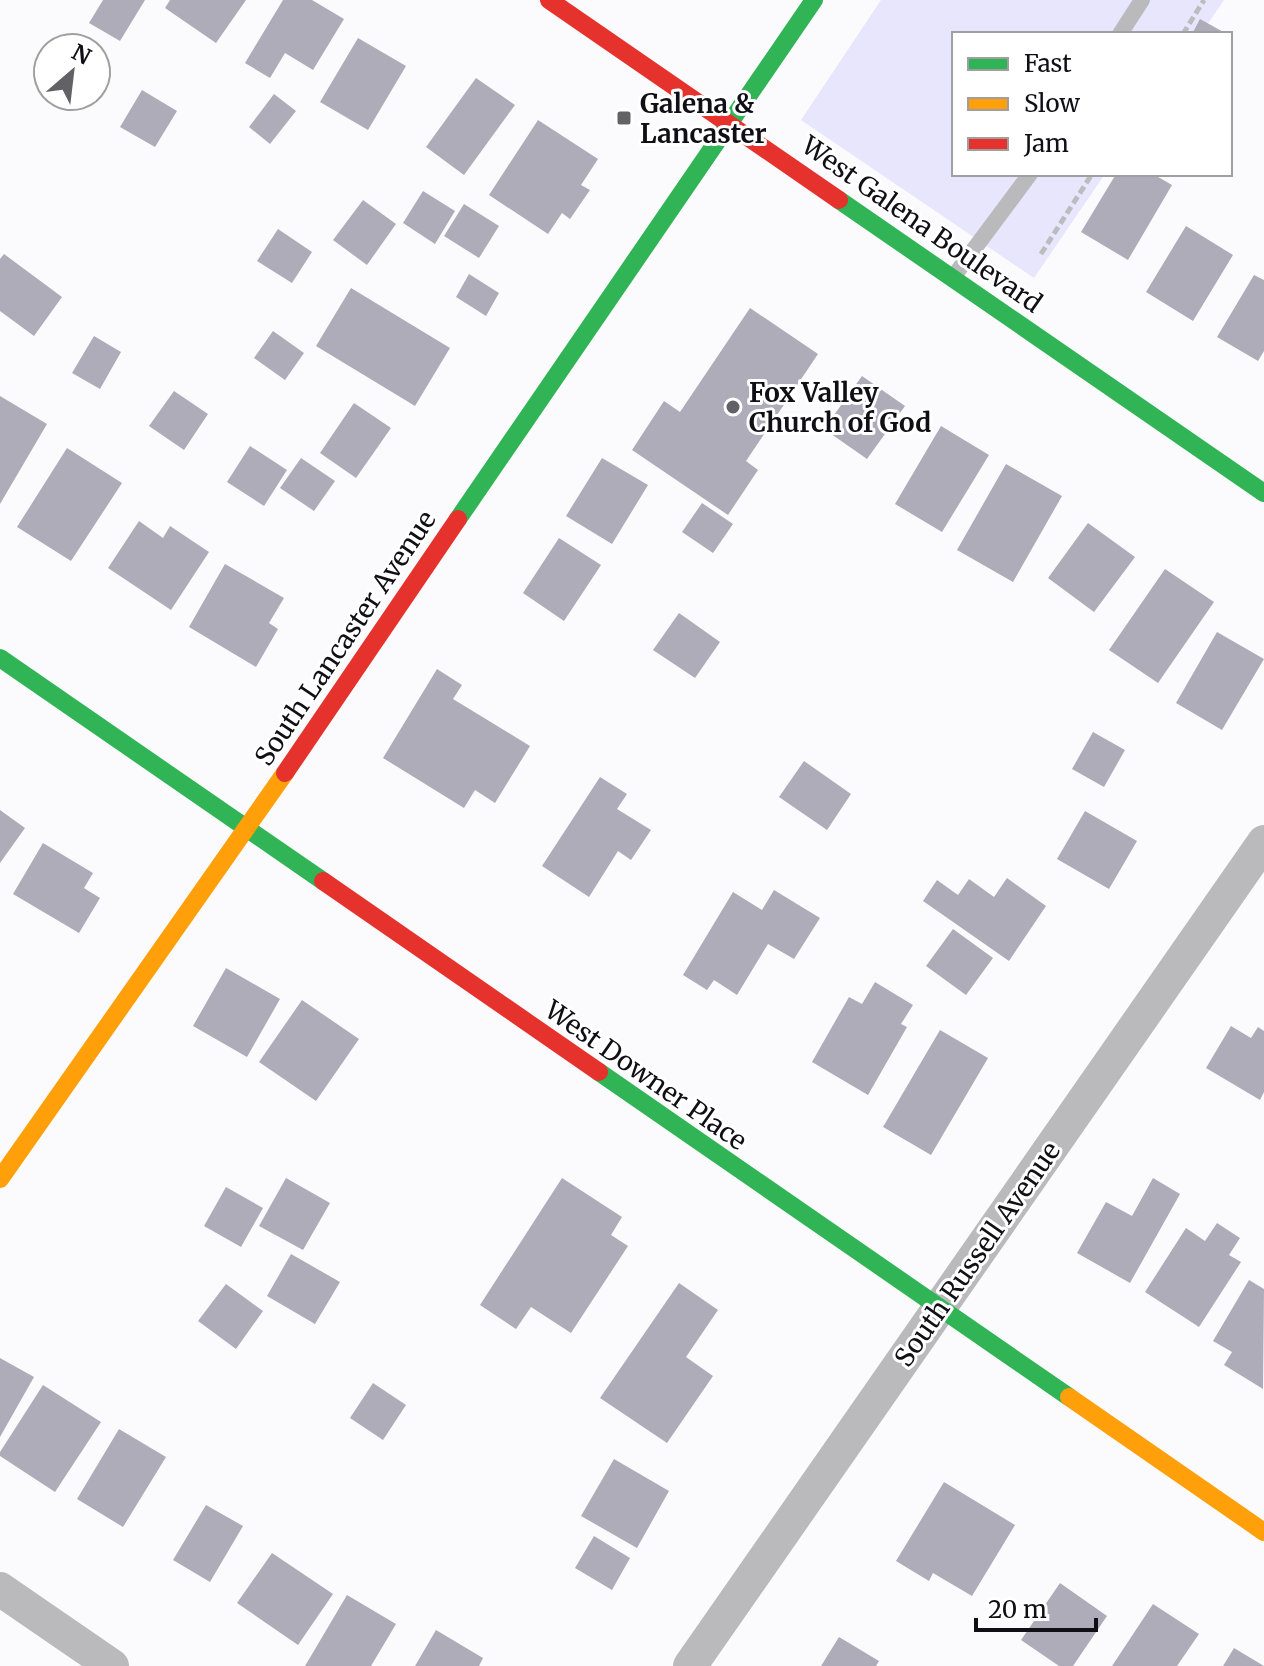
<svg xmlns="http://www.w3.org/2000/svg" width="1264" height="1666" viewBox="0 0 1264 1666" font-family="Merriweather,serif">
	<style>
		.green { fill: #e8e6fd }
		.building { fill: #aeacb9 }
		.lines { fill: none; stroke-linecap: round; stroke-linejoin: round }
		.path { stroke: #bcbcbe; stroke-width: 5; stroke-dasharray: 8 4; stroke-linecap: butt }
		.lane { stroke: #bababd; stroke-width: 16 }
		.street { stroke: #bababd; stroke-width: 34 }
		.fast { stroke: #30b455; stroke-width: 18 }
		.slow { stroke: #ff9f0a; stroke-width: 18 }
		.jam { stroke: #e5322d; stroke-width: 18 }
		.poi-dot { fill: #626266; stroke: #fff; stroke-width: 3 }
		.labels { text-anchor: middle; dominant-baseline: central; stroke-width: 6; stroke-linejoin: round; paint-order: stroke }
		.poi-label { font-size: 26px; font-weight: bold; fill: #100f15; stroke: #fff; text-anchor: start }
		.street-label { font-size: 26px; fill: #100f15; stroke: #fff }
	</style>
	<rect width="100%" height="100%" fill="#fbfbfd"/>
	<path class="green" d="M 881,0 L 1224,0 L 1201,34 L 954,34 L 954,174 L 1105,174 L 1034,278 L 801,120 Z"/>
	<path class="building" d="M 103,0 L 145,0 L 120,41 L 89,23 Z
		M 170,0 L 246,0 L 216,43 L 165,8 Z
		M 283,0 L 312,0 L 344,19 L 313,70 L 285,53 L 270,78 L 245,63 Z
		M 1200,19 L 1227,34 L 1192,34 Z
		M 358,38 L 406,66 L 368,130 L 320,102 Z
		M 476,78 L 515,105 L 464,175 L 426,147 Z
		M 142,90 L 177,111 L 155,147 L 120,127 Z
		M 274,94 L 296,111 L 270,144 L 249,127 Z
		M 538,120 L 598,159 L 581,185 L 590,190 L 570,219 L 562,213 L 548,234 L 489,195 Z
		M 1116,174 L 1153,174 L 1172,185 L 1128,260 L 1081,232 Z
		M 423,191 L 455,211 L 435,244 L 403,223 Z
		M 363,200 L 396,224 L 367,265 L 333,240 Z
		M 464,204 L 499,226 L 479,258 L 444,236 Z
		M 1186,226 L 1233,255 L 1193,321 L 1146,292 Z
		M 278,229 L 312,252 L 292,283 L 257,261 Z
		M 4,254 L 62,297 L 34,336 L 0,311 L 0,259 Z
		M 469,274 L 499,293 L 486,316 L 456,297 Z
		M 1254,275 L 1264,280 L 1264,351 L 1258,361 L 1217,337 Z
		M 351,288 L 450,348 L 415,406 L 316,346 Z
		M 750,308 L 818,354 L 746,461 L 758,470 L 728,515 L 632,450 L 664,401 L 680,412 Z
		M 273,331 L 304,353 L 285,380 L 254,358 Z
		M 94,336 L 121,352 L 100,389 L 72,373 Z
		M 862,376 L 905,406 L 867,459 L 824,429 Z
		M 174,391 L 208,414 L 184,450 L 149,426 Z
		M 0,396 L 47,424 L 0,504 Z
		M 354,403 L 391,428 L 356,478 L 320,453 Z
		M 941,426 L 989,455 L 942,532 L 895,504 Z
		M 250,446 L 287,470 L 264,506 L 227,482 Z
		M 67,448 L 122,483 L 71,561 L 17,527 Z
		M 301,458 L 335,481 L 314,511 L 280,488 Z
		M 602,458 L 648,485 L 612,544 L 566,516 Z
		M 1006,464 L 1062,496 L 1013,582 L 957,550 Z
		M 702,503 L 733,524 L 713,553 L 682,532 Z
		M 139,521 L 163,538 L 170,526 L 209,552 L 171,610 L 108,568 Z
		M 1088,523 L 1135,557 L 1094,612 L 1048,578 Z
		M 559,538 L 601,565 L 564,621 L 523,593 Z
		M 225,564 L 284,598 L 269,623 L 278,629 L 256,667 L 189,627 Z
		M 1165,569 L 1214,602 L 1158,683 L 1109,650 Z
		M 679,613 L 720,642 L 695,678 L 653,650 Z
		M 1217,632 L 1264,659 L 1222,730 L 1176,703 Z
		M 437,669 L 462,685 L 453,699 L 530,746 L 495,803 L 475,790 L 464,808 L 383,758 Z
		M 1093,732 L 1125,750 L 1104,787 L 1072,769 Z
		M 804,761 L 851,794 L 827,830 L 779,797 Z
		M 600,777 L 627,794 L 617,809 L 651,830 L 631,860 L 618,851 L 589,897 L 542,866 Z
		M 0,810 L 25,828 L 0,863 Z
		M 1085,811 L 1137,841 L 1109,889 L 1057,859 Z
		M 43,843 L 93,873 L 84,888 L 100,898 L 79,933 L 13,894 Z
		M 1007,878 L 1046,906 L 1009,961 L 923,901 L 937,880 L 958,895 L 969,879 L 994,897 Z
		M 774,890 L 820,918 L 794,959 L 768,944 L 737,995 L 714,980 L 707,990 L 683,975 L 733,892 L 762,910 Z
		M 953,929 L 993,958 L 966,995 L 926,966 Z
		M 226,968 L 280,999 L 247,1057 L 193,1026 Z
		M 875,982 L 913,1005 L 901,1024 L 907,1027 L 868,1095 L 812,1062 L 849,997 L 862,1004 Z
		M 302,1000 L 359,1039 L 316,1101 L 259,1062 Z
		M 1231,1026 L 1251,1038 L 1258,1027 L 1264,1031 L 1264,1092 L 1260,1100 L 1206,1068 Z
		M 940,1030 L 988,1058 L 931,1155 L 883,1127 Z
		M 286,1178 L 330,1203 L 303,1250 L 259,1226 Z
		M 562,1178 L 622,1217 L 611,1235 L 628,1246 L 571,1333 L 531,1307 L 516,1329 L 480,1305 Z
		M 1153,1178 L 1180,1194 L 1130,1283 L 1077,1253 L 1106,1202 L 1132,1216 Z
		M 226,1187 L 263,1208 L 241,1247 L 204,1226 Z
		M 1217,1223 L 1240,1238 L 1229,1255 L 1241,1262 L 1199,1327 L 1145,1292 L 1186,1228 L 1205,1241 Z
		M 291,1254 L 340,1282 L 315,1324 L 267,1296 Z
		M 1249,1280 L 1264,1289 L 1263,1389 L 1224,1365 L 1232,1352 L 1213,1341 Z
		M 679,1283 L 718,1310 L 686,1357 L 713,1376 L 667,1443 L 600,1398 Z
		M 226,1284 L 263,1311 L 236,1349 L 198,1321 Z
		M 0,1358 L 34,1377 L 0,1437 Z
		M 373,1383 L 406,1405 L 383,1440 L 350,1418 Z
		M 43,1385 L 101,1422 L 55,1492 L 0,1456 L 0,1452 Z
		M 119,1429 L 166,1457 L 123,1527 L 77,1499 Z
		M 614,1459 L 669,1491 L 637,1548 L 581,1516 Z
		M 944,1482 L 1015,1525 L 972,1596 L 933,1573 L 929,1581 L 896,1561 Z
		M 206,1505 L 243,1526 L 210,1582 L 173,1560 Z
		M 594,1536 L 630,1558 L 612,1590 L 575,1568 Z
		M 272,1553 L 333,1594 L 298,1645 L 237,1603 Z
		M 1060,1583 L 1107,1616 L 1073,1666 L 1059,1666 L 1021,1640 Z
		M 347,1595 L 396,1624 L 371,1666 L 305,1666 Z
		M 1153,1604 L 1199,1634 L 1177,1666 L 1112,1666 Z
		M 436,1630 L 483,1658 L 479,1666 L 415,1666 Z
		M 839,1637 L 879,1661 L 876,1666 L 821,1666 Z
		M 1234,1648 L 1264,1666 L 1223,1666 Z"/>
	<g class="lines">
		<path class="path" d="M 1183,34 L 1204,0
			M 1041,254 L 1092,174"/>
		<path class="lane" d="M 1120,34 L 1142,0
			M 954,276 L 1030,174"/>
		<path class="street" d="M 0,1589 L 112,1666
			M 690,1666 L 1264,842"/>
		<path class="fast" d="M 839,200 L 1264,493
			M 458,519 L 814,0
			M 0,658 L 323,881
			M 599,1072 L 1069,1397"/>
		<path class="slow" d="M 0,1179 L 285,773
			M 1069,1397 L 1264,1532"/>
		<path class="jam" d="M 549,0 L 839,200
			M 285,773 L 458,519
			M 323,881 L 599,1072"/>
	</g>
	<g class="poi-dot">
		<rect x="616" y="110" width="16" height="16" rx="4"/>
		<circle cx="733" cy="407" r="8"/>
	</g>
	<g class="labels">
		<g class="poi-label">
			<text x="640" y="103">Galena &amp;<tspan x="640" dy="30">Lancaster</tspan></text>
			<text x="749" y="392">Fox Valley<tspan x="749" dy="30">Church of God</tspan></text>
		</g>
		<g class="street-label">
			<text transform="translate(922 224) rotate(35)">West Galena Boulevard</text>
			<text transform="translate(345 638) rotate(-56)">South Lancaster Avenue</text>
			<text transform="translate(646 1075) rotate(35)">West Downer Place</text>
			<text transform="translate(977 1254) rotate(-55)">South Russell Avenue</text>
		</g>
	</g>
	<rect x="952" y="32" width="280" height="144" fill="#ffffff" stroke="#9f9fa1" stroke-width="2"/>
	<rect x="968" y="58" width="40" height="12" fill="#30b455" stroke="#9f9fa1" stroke-width="2"/>
	<text x="1024" y="72" font-size="24" fill="#100f15">Fast</text>
	<rect x="968" y="98" width="40" height="12" fill="#ff9f0a" stroke="#9f9fa1" stroke-width="2"/>
	<text x="1024" y="112" font-size="24" fill="#100f15">Slow</text>
	<rect x="968" y="138" width="40" height="12" fill="#e5322d" stroke="#9f9fa1" stroke-width="2"/>
	<text x="1024" y="152" font-size="24" fill="#100f15">Jam</text>
	<g transform="translate(72 72) rotate(28)"><circle r="38" fill="#ffffff" stroke="#9f9fa1" stroke-width="2"/>
	<path d="M0-6L14 30L0 20L-14 30Z" fill="#626266"/>
	<text y="-12" font-size="22" font-weight="bold" text-anchor="middle" fill="#100f15">N</text>
	</g>
	<path d="M976 1618v12h120v-12" fill="none" stroke="#100f15" stroke-width="4"/>
	<text x="988" y="1618" font-size="24" fill="#100f15" stroke="#ffffff" stroke-width="6" paint-order="stroke">20 m</text>
</svg>
